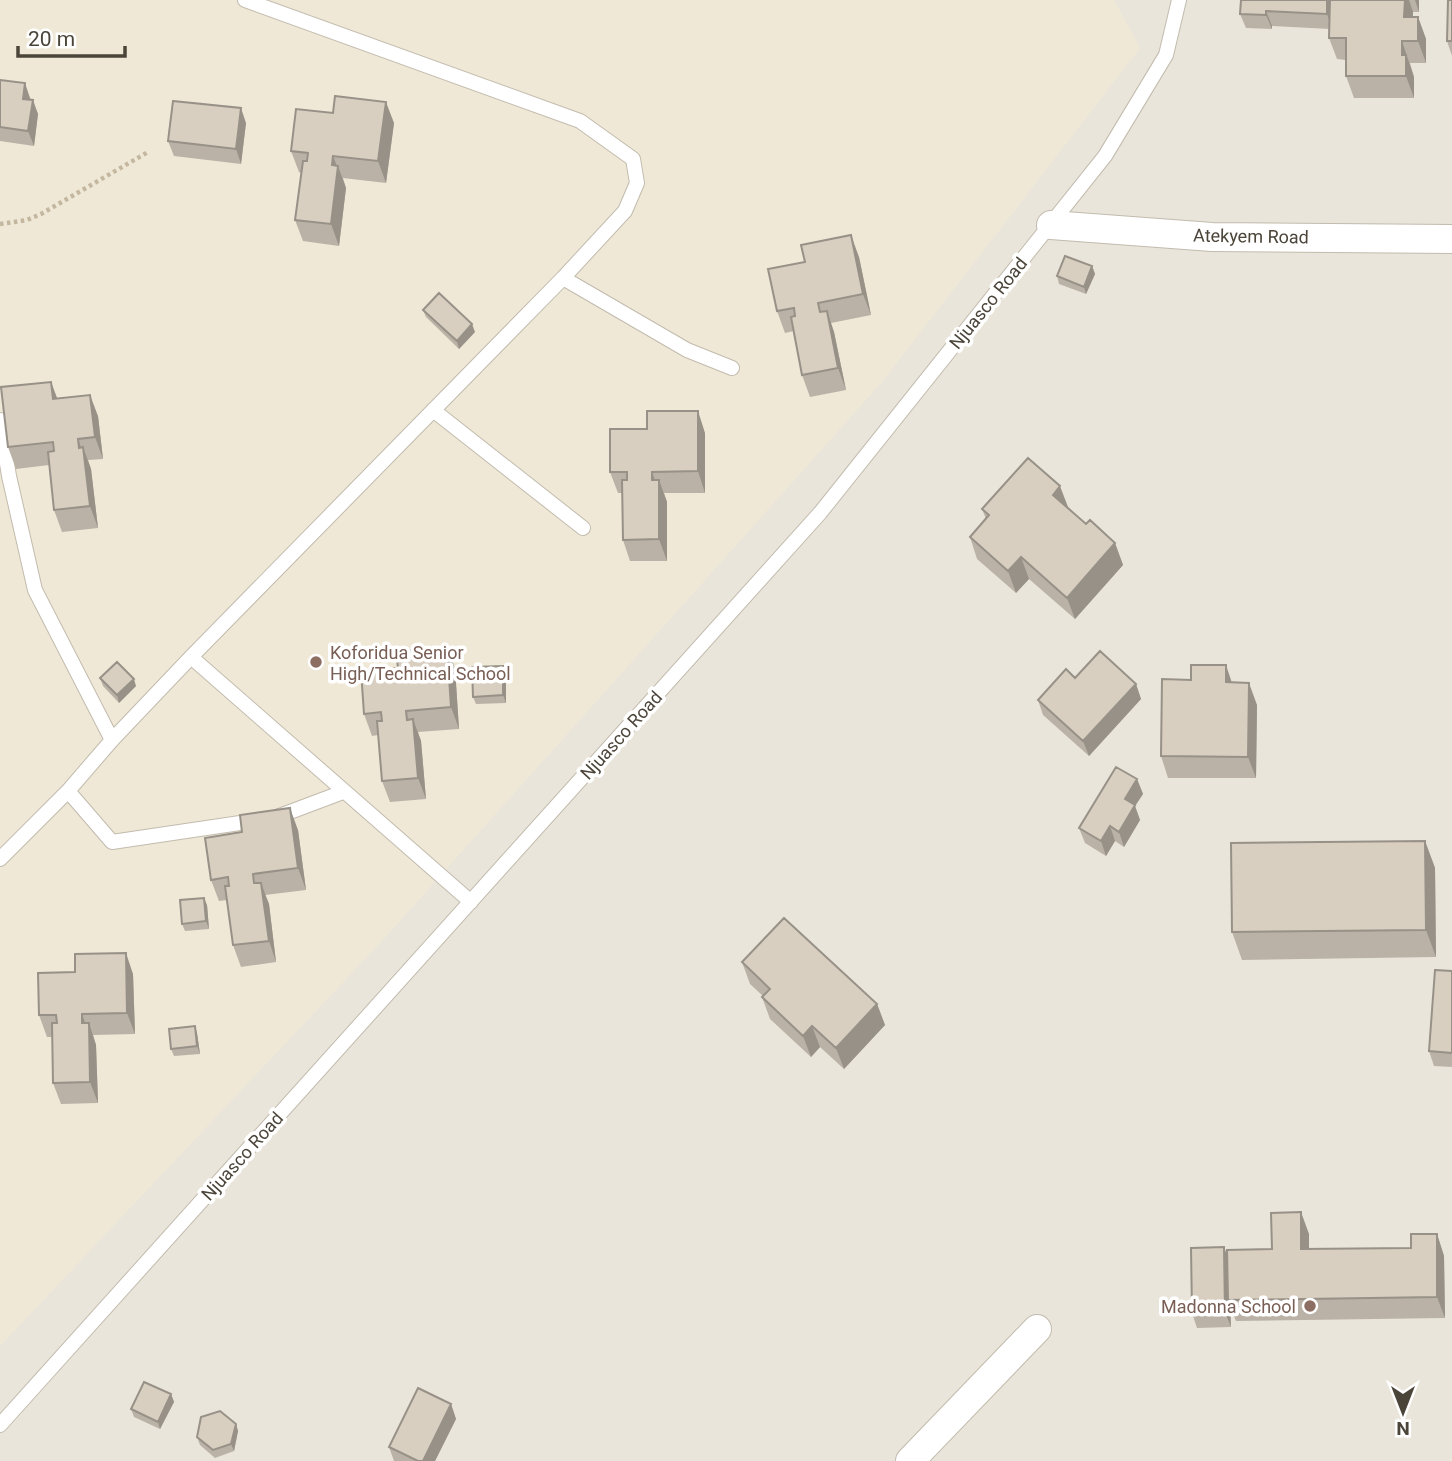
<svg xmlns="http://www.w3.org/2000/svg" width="1452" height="1461" viewBox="0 0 1452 1461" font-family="Roboto,sans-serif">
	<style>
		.residential { fill: #eae5da }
		.education { fill: #efe8d6 }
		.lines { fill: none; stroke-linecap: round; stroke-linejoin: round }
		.lane-casing { stroke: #c2bbae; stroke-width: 16 }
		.street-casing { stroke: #c2bbae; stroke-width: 30 }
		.path { stroke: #c4b79f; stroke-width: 4.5; stroke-dasharray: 3.5 3.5; stroke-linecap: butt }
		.lane { stroke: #fff; stroke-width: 14 }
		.street { stroke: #fff; stroke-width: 28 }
		.wall { fill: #bab2a6 }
		.shaded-wall { fill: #979187 }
		.building { fill: #d8cfc1; stroke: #979187; stroke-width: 2 }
		.education-dot { fill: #8d6e63; stroke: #fff; stroke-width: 2.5 }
		.labels { text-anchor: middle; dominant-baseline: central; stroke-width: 7; stroke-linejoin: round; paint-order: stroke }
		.street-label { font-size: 18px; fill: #4b4439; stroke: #fff }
		.education-label { font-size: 18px; fill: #785e54; stroke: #fff; text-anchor: start }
	</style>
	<rect width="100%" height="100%" fill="#f6f3ec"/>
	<path class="residential" d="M 0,0 L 1452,0 L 1452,1461 L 0,1461 Z"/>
	<path class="education" d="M 0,0 L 1114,0 L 1140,48 L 882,382 L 381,942 L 0,1346 Z"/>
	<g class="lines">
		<defs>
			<path id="lane" d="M 563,278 L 687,350 L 732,368
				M 433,410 L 583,528
				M 0,420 L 9,476 L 35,590 L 112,740
				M 191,657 L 471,902
				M 68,791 L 112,842 L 274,818 L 343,792
				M 0,859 L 68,791 L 112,740 L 191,657 L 563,278 L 625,211 L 637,183 L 633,159 L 580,121 L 245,0
				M 0,1425 L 820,513 L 1105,156 L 1166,55 L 1179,0"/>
			<path id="street" d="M 1051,225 L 1212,237 L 1452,239
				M 910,1461 L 1037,1329"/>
		</defs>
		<use href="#lane" class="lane-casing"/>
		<use href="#street" class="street-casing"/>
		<path class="path" d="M 0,224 L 27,220 L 41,214 L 148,152"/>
		<use href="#lane" class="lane"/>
		<use href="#street" class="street"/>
	</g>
	<path class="wall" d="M 1241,0 L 1419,0 L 1419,12 L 1413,12 L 1413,17 L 1418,17 L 1426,39 L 1426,63 L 1410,63 L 1414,77 L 1414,98 L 1354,98 L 1346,76 L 1346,60 L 1337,59 L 1329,38 L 1330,29 L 1272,26 L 1272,29 L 1246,28 L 1240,14 Z
		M 1452,0 L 1452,56 L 1447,41 Z
		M 0,80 L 30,98 L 38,114 L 34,146 L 0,141 Z
		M 246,123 L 241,164 L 174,156 L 168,141 Z
		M 394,123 L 386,183 L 343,178 L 346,188 L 339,246 L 303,241 L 295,220 L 301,173 L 299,172 L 291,151 Z
		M 859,257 L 871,315 L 831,323 L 834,332 L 846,390 L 810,397 L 802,375 L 794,331 L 785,333 L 777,311 Z
		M 1092,266 L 1095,274 L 1086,294 L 1059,284 L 1057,276 Z
		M 423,310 L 475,332 L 459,349 L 426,317 Z
		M 51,382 L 57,399 L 98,416 L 103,459 L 88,460 L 91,469 L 98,528 L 62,532 L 54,510 L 49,465 L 16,469 L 8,447 Z
		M 647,429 L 705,433 L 705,493 L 664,493 L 667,502 L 667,561 L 630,561 L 623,540 L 622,493 L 618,493 L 610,472 Z
		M 1068,507 L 1086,524 L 1115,543 L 1123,565 L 1075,619 L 1029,579 L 1016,593 L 977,559 L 970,537 L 986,519 L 982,509 Z
		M 503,666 L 506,674 L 506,703 L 476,704 L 473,697 Z
		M 455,668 L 459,729 L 418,732 L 421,741 L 426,799 L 390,802 L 382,781 L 378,735 L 372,736 L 364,714 Z
		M 100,678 L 136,686 L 119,703 L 103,686 Z
		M 1075,678 L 1136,684 L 1141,699 L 1089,756 L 1043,715 L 1038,700 Z
		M 1232,683 L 1257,705 L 1256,778 L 1168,778 L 1161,756 Z
		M 1137,779 L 1143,794 L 1135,806 L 1140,820 L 1124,847 L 1115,841 L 1106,856 L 1085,843 L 1079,828 Z
		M 298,830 L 306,890 L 265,895 L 269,904 L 276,962 L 241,967 L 233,945 L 227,900 L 219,901 L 211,880 Z
		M 1425,841 L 1435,868 L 1436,957 L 1242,960 L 1232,932 Z
		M 207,905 L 209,929 L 185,931 L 182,924 Z
		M 742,962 L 877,1004 L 885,1025 L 844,1069 L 820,1047 L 811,1057 L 770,1019 L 762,997 L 763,996 L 750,984 Z
		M 1452,971 L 1452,1067 L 1434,1066 L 1429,1051 Z
		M 133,974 L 135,1034 L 93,1035 L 96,1045 L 98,1103 L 61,1104 L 53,1083 L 52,1037 L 47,1037 L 39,1015 Z
		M 197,1033 L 200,1054 L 174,1056 L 171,1049 Z
		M 1309,1234 L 1309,1249 L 1411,1248 L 1437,1234 L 1444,1256 L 1445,1318 L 1236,1321 L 1230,1306 L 1231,1327 L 1197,1328 L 1192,1313 L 1224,1247 L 1228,1257 L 1272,1249 Z
		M 171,1394 L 174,1402 L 160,1429 L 134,1417 L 131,1409 Z
		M 451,1404 L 456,1419 L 435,1461 L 394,1461 L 389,1447 Z
		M 236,1424 L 238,1431 L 234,1451 L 215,1458 L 200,1445 L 197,1437 Z"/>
	<path class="shaded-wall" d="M 1327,0 L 1333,0 L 1332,29 L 1327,14 Z
		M 1405,0 L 1409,0 L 1413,12 L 1412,39 L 1404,17 Z
		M 1415,0 L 1419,0 L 1419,12 Z
		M 1266,11 L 1272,26 L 1272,29 L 1266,15 Z
		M 1418,17 L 1426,39 L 1426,63 L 1418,41 Z
		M 1402,41 L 1414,77 L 1414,98 L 1406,76 L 1402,55 Z
		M 25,83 L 30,98 L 28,113 L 23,99 Z
		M 33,100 L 38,114 L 34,146 L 28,131 Z
		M 386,102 L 394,123 L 386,183 L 378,161 Z
		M 241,108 L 246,123 L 241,164 L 236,149 Z
		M 333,156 L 338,169 L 338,166 L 346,188 L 339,246 L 331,224 L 332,165 Z
		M 851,235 L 859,257 L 871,315 L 863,294 Z
		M 1092,266 L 1095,274 L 1086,294 L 1084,287 Z
		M 827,311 L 834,332 L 846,390 L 838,368 Z
		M 472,324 L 475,332 L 459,349 L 457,341 Z
		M 51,382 L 59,403 L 53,399 Z
		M 90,395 L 98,416 L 103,459 L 95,437 Z
		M 698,411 L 705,433 L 705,493 L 698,471 Z
		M 78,439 L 84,456 L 83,447 L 91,469 L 98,528 L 90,506 L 79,448 Z
		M 652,472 L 659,491 L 659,480 L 667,502 L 667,561 L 659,539 L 652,480 Z
		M 1060,486 L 1068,507 L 1061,516 L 1053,495 Z
		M 1115,543 L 1123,565 L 1075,619 L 1067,598 Z
		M 1021,557 L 1029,579 L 1016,593 L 1008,571 Z
		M 447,647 L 455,668 L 459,729 L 451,707 Z
		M 1226,665 L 1233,686 L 1226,682 Z
		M 503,666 L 506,674 L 506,703 L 503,695 Z
		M 134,679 L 136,686 L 119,703 L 117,695 Z
		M 1249,683 L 1257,705 L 1256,778 L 1248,757 Z
		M 1136,684 L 1141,699 L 1089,756 L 1083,741 Z
		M 413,719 L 421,741 L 426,799 L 418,778 Z
		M 1137,779 L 1143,794 L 1135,806 L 1140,820 L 1124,847 L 1119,832 L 1125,799 Z
		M 290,808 L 298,830 L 306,890 L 298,868 Z
		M 1110,826 L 1115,841 L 1106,856 L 1101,841 Z
		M 1425,841 L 1435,868 L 1436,957 L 1426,930 Z
		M 261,883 L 269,904 L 276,962 L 269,941 Z
		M 204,898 L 207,905 L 209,929 L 206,921 Z
		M 126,953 L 133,974 L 135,1034 L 127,1013 Z
		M 877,1004 L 885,1025 L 844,1069 L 836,1048 Z
		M 82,1014 L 89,1034 L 89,1023 L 96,1045 L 98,1103 L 90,1082 Z
		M 195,1026 L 197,1033 L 200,1054 L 197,1046 Z
		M 812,1026 L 820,1047 L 811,1057 L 803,1036 Z
		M 1301,1212 L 1309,1234 L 1309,1270 L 1301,1249 Z
		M 1437,1234 L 1444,1256 L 1445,1318 L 1437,1297 Z
		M 1224,1247 L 1229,1262 L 1228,1300 L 1230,1306 L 1231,1327 L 1225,1312 Z
		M 171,1394 L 174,1402 L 160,1429 L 158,1422 Z
		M 451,1404 L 456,1419 L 435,1461 L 423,1461 Z
		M 236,1424 L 238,1431 L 234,1451 L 231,1444 Z"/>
	<path class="building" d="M 1241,0 L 1327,0 L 1327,14 L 1266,11 L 1266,15 L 1240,14 Z
		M 1330,0 L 1405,0 L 1404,17 L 1418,17 L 1418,41 L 1402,41 L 1402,55 L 1406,55 L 1406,76 L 1346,76 L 1346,38 L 1329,38 Z
		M 1448,0 L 1452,0 L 1452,41 L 1447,41 Z
		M 0,80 L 25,83 L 23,99 L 33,100 L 28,131 L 0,127 Z
		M 335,96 L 386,102 L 378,161 L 333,156 L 332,165 L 338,166 L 331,224 L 295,220 L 303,161 L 307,161 L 308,153 L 291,151 L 296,109 L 333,113 Z
		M 173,101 L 241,108 L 236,149 L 168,141 Z
		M 851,235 L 863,294 L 818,303 L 820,312 L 827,311 L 838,368 L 802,375 L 791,317 L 795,316 L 794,308 L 777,311 L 768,269 L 805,262 L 801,245 Z
		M 1065,256 L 1092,266 L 1084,287 L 1057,276 Z
		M 439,293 L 472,324 L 457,341 L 423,310 Z
		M 51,382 L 53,399 L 90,395 L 95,437 L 78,439 L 79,448 L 83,447 L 90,506 L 54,510 L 48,452 L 54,451 L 53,442 L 8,447 L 1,387 Z
		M 647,411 L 698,411 L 698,471 L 652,472 L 652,480 L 659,480 L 659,539 L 623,540 L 622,480 L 627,480 L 627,472 L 610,472 L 610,429 L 647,429 Z
		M 1028,458 L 1060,486 L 1053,495 L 1086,524 L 1090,520 L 1115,543 L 1067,598 L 1021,557 L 1008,571 L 970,537 L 989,515 L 982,509 Z
		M 447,647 L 451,707 L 406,711 L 407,720 L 413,719 L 418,778 L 382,781 L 377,721 L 382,721 L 381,712 L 364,714 L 361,671 L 398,668 L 396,651 Z
		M 1100,651 L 1136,684 L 1083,741 L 1038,700 L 1066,669 L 1075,678 Z
		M 117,662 L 134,679 L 117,695 L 100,678 Z
		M 1191,665 L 1226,665 L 1226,682 L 1249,683 L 1248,757 L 1161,756 L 1162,679 L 1191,680 Z
		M 503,666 L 503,695 L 473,697 L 472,667 Z
		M 1116,767 L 1137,779 L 1125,799 L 1135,805 L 1119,832 L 1110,826 L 1101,841 L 1079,828 Z
		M 290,808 L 298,868 L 253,874 L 254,883 L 261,883 L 269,941 L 233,945 L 225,886 L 229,886 L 228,877 L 211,880 L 205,838 L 242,832 L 240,815 Z
		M 1425,841 L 1426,930 L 1232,932 L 1231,843 Z
		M 204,898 L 206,921 L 182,924 L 180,900 Z
		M 784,918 L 877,1004 L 836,1048 L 812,1026 L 803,1036 L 762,997 L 770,989 L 742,962 Z
		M 126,953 L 127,1013 L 82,1014 L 82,1023 L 89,1023 L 90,1082 L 53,1083 L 52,1023 L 57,1023 L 56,1015 L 39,1015 L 38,973 L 75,972 L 75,954 Z
		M 1435,970 L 1452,971 L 1452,1053 L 1429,1051 Z
		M 195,1026 L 197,1046 L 171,1049 L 169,1029 Z
		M 1301,1212 L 1301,1249 L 1411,1248 L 1411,1234 L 1437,1234 L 1437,1297 L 1228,1300 L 1227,1250 L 1272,1249 L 1271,1213 Z
		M 1224,1247 L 1225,1312 L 1192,1313 L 1191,1248 Z
		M 144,1382 L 171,1394 L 158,1422 L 131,1409 Z
		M 418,1388 L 451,1404 L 423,1461 L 418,1461 L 389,1447 Z
		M 220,1411 L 236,1424 L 231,1444 L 213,1450 L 197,1437 L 201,1417 Z"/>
	<g class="education-dot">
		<circle cx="316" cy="662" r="7"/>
		<circle cx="1310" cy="1306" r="7"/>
	</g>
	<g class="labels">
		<g class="street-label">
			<text transform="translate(1251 236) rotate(1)">Atekyem Road</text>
			<text transform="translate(988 303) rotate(-51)">Njuasco Road</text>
			<text transform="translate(621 735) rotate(-48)">Njuasco Road</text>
			<text transform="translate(242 1156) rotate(-48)">Njuasco Road</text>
		</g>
		<g class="education-label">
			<text x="330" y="652">Koforidua Senior<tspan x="330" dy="21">High/Technical School</tspan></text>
			<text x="1296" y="1306" text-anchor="end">Madonna School</text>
		</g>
	</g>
	<g transform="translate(1403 1412) rotate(180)" stroke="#ffffff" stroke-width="5" paint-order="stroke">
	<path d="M0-5L12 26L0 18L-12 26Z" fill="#4b4439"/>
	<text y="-10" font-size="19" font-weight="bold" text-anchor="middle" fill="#4b4439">N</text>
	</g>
	<path d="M18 46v10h107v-10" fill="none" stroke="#4b4439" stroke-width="3.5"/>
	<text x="28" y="46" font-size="21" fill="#4b4439" stroke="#ffffff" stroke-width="5" paint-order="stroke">20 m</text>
</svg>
